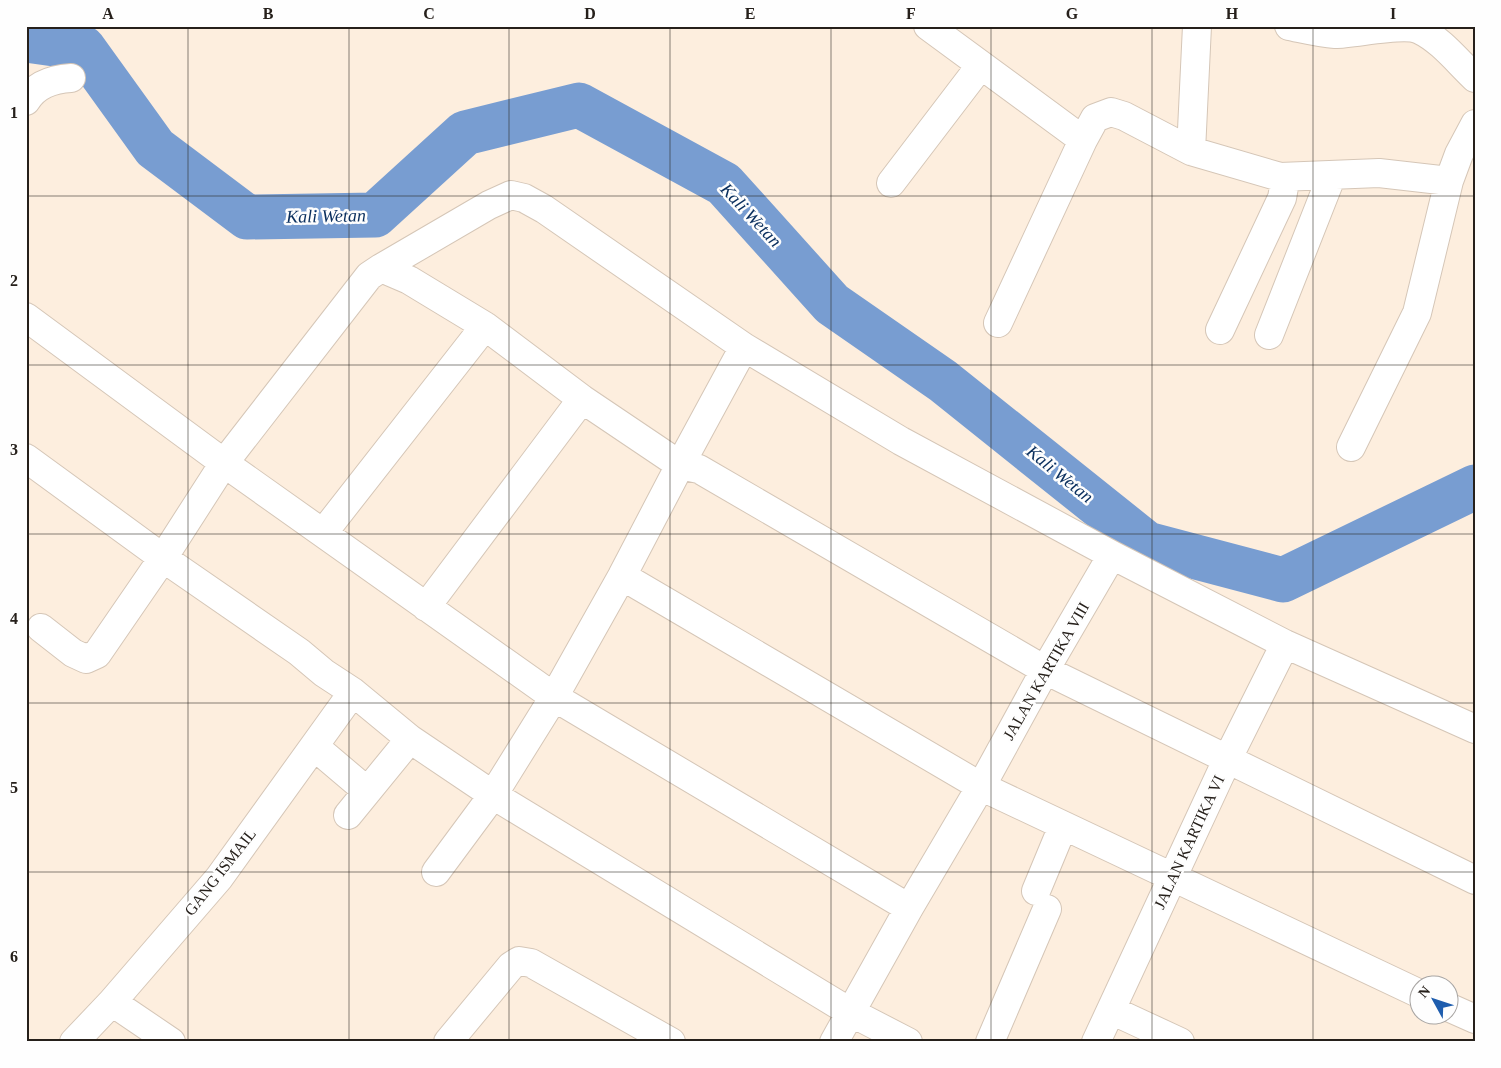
<svg xmlns="http://www.w3.org/2000/svg" width="1501" height="1068" viewBox="0 0 1501 1068" font-family="'Times New Roman',serif">
	<style>
		.lines { fill: none; stroke-linecap: round; stroke-linejoin: round }
		.river { stroke: #789dd1; stroke-width: 45 }
		.minor-casing { stroke: #d5c6b7; stroke-width: 30 }
		.minor { stroke: #fff; stroke-width: 28 }
		.grid { fill: none; stroke: #26201b; stroke-width: 1; stroke-opacity: 0.55 }
		.labels { text-anchor: middle; dominant-baseline: central; stroke-width: 5; stroke-linejoin: round; paint-order: stroke }
		.street-label { font-size: 16px; fill: #26201b; stroke: #fefefe }
		.water-label { font-size: 18px; font-style: italic; fill: #0a2f5e; stroke: #fefefe }
		.neatline { fill: none; stroke: #26201b; stroke-width: 2 }
		.grid-label { font-size: 16px; text-anchor: middle; font-weight: bold; fill: #26201b }
	</style>
	<rect width="100%" height="100%" fill="#fdeede"/>
	<g class="lines">
		<path class="river" d="M 26,40 L 83,48 L 155,148 L 247,217 L 375,215 L 465,133 L 579,105 L 724,184 L 832,304 L 943,381 L 1147,544 L 1283,580 L 1475,487"/>
		<defs>
			<path id="minor" d="M 928,26 L 1083,140
				M 1289,26 C 1304,29 1320,33 1335,34 C 1355,34 1404,22 1420,30 C 1441,40 1458,62 1475,78
				M 26,101 C 36,84 53,79 71,78
				M 1191,151 L 1197,26
				M 891,183 L 981,65
				M 381,268 L 489,205 L 511,195 L 524,198 L 544,209 L 744,347 L 901,441 L 1112,555 L 1285,644 L 1475,729
				M 26,317 L 224,463 L 554,697 L 909,908
				M 998,323 L 1083,140 L 1095,118 L 1111,112 L 1124,116 L 1191,151 L 1280,177 L 1379,173 L 1449,181 L 1459,154 L 1475,124
				M 1220,330 L 1282,198 L 1284,187 L 1280,177
				M 1269,335 L 1332,175
				M 1351,447 L 1417,313 L 1449,181
				M 26,458 L 163,558 L 299,652 L 324,673 L 353,692 L 410,739
				M 323,533 L 485,326
				M 622,576 L 980,786 L 1418,993
				M 426,607 L 582,399
				M 41,628 L 73,653 L 86,659 L 97,654 L 163,558 L 224,463 L 369,276 L 381,268 L 409,280 L 485,326 L 582,399 L 680,465 L 699,469 L 1045,670 L 1475,880
				M 315,747 L 367,791
				M 348,815 L 410,739 L 493,795 L 850,1012 L 908,1042
				M 436,872 L 493,795 L 554,697 L 622,576 L 680,465 L 744,347
				M 1036,891 L 1063,826
				M 112,1002 L 171,1042
				M 1448,1007 L 1475,1019
				M 1111,1010 L 1180,1042
				M 74,1042 L 112,1002 L 219,878 L 353,692
				M 448,1042 L 511,966 L 519,961 L 531,963 L 671,1042
				M 834,1042 L 909,908 L 988,774 L 1045,670 L 1112,555
				M 990,1042 L 1047,909
				M 1096,1042 L 1227,760 L 1285,644"/>
		</defs>
		<use href="#minor" class="minor-casing"/>
		<use href="#minor" class="minor"/>
	</g>
	<path class="grid" d="M 188,26 L 188,1042M 349,26 L 349,1042M 509,26 L 509,1042M 670,26 L 670,1042M 831,26 L 831,1042M 991,26 L 991,1042M 1152,26 L 1152,1042M 1313,26 L 1313,1042M 26,196 L 1475,196M 26,365 L 1475,365M 26,534 L 1475,534M 26,703 L 1475,703M 26,872 L 1475,872"/>
	<g class="labels">
		<g class="street-label">
			<text transform="translate(1046 671) rotate(-60)">JALAN KARTIKA VIII</text>
			<text transform="translate(1189 842) rotate(-65)">JALAN KARTIKA VI</text>
			<text transform="translate(220 872) rotate(-52)">GANG ISMAIL</text>
		</g>
		<g class="water-label">
			<text transform="translate(751 215) rotate(47)">Kali Wetan</text>
			<text transform="translate(326 216) rotate(-1)">Kali Wetan</text>
			<text transform="translate(1060 474) rotate(39)">Kali Wetan</text>
		</g>
	</g>
	<rect width="1501" height="1068" fill="none" stroke="#fefefe" stroke-width="55"/>
	<g transform="translate(1434 1000) rotate(310)"><circle r="24" fill="#fefefe" stroke="#a8a5a3"/>
	<path d="M0-4L9 19L0 12L-9 19Z" fill="#1e5dae"/>
	<text y="-8" font-size="14" font-weight="bold" text-anchor="middle" fill="#26201b">N</text>
	</g>
	<rect x="28" y="28" width="1446" height="1012" class="neatline"/>
	<g class="grid-label">
		<text x="108" y="19">A</text>
		<text x="268" y="19">B</text>
		<text x="429" y="19">C</text>
		<text x="590" y="19">D</text>
		<text x="750" y="19">E</text>
		<text x="911" y="19">F</text>
		<text x="1072" y="19">G</text>
		<text x="1232" y="19">H</text>
		<text x="1393" y="19">I</text>
		<text x="14" y="118">1</text>
		<text x="14" y="286">2</text>
		<text x="14" y="455">3</text>
		<text x="14" y="624">4</text>
		<text x="14" y="793">5</text>
		<text x="14" y="962">6</text>
	</g>
</svg>
